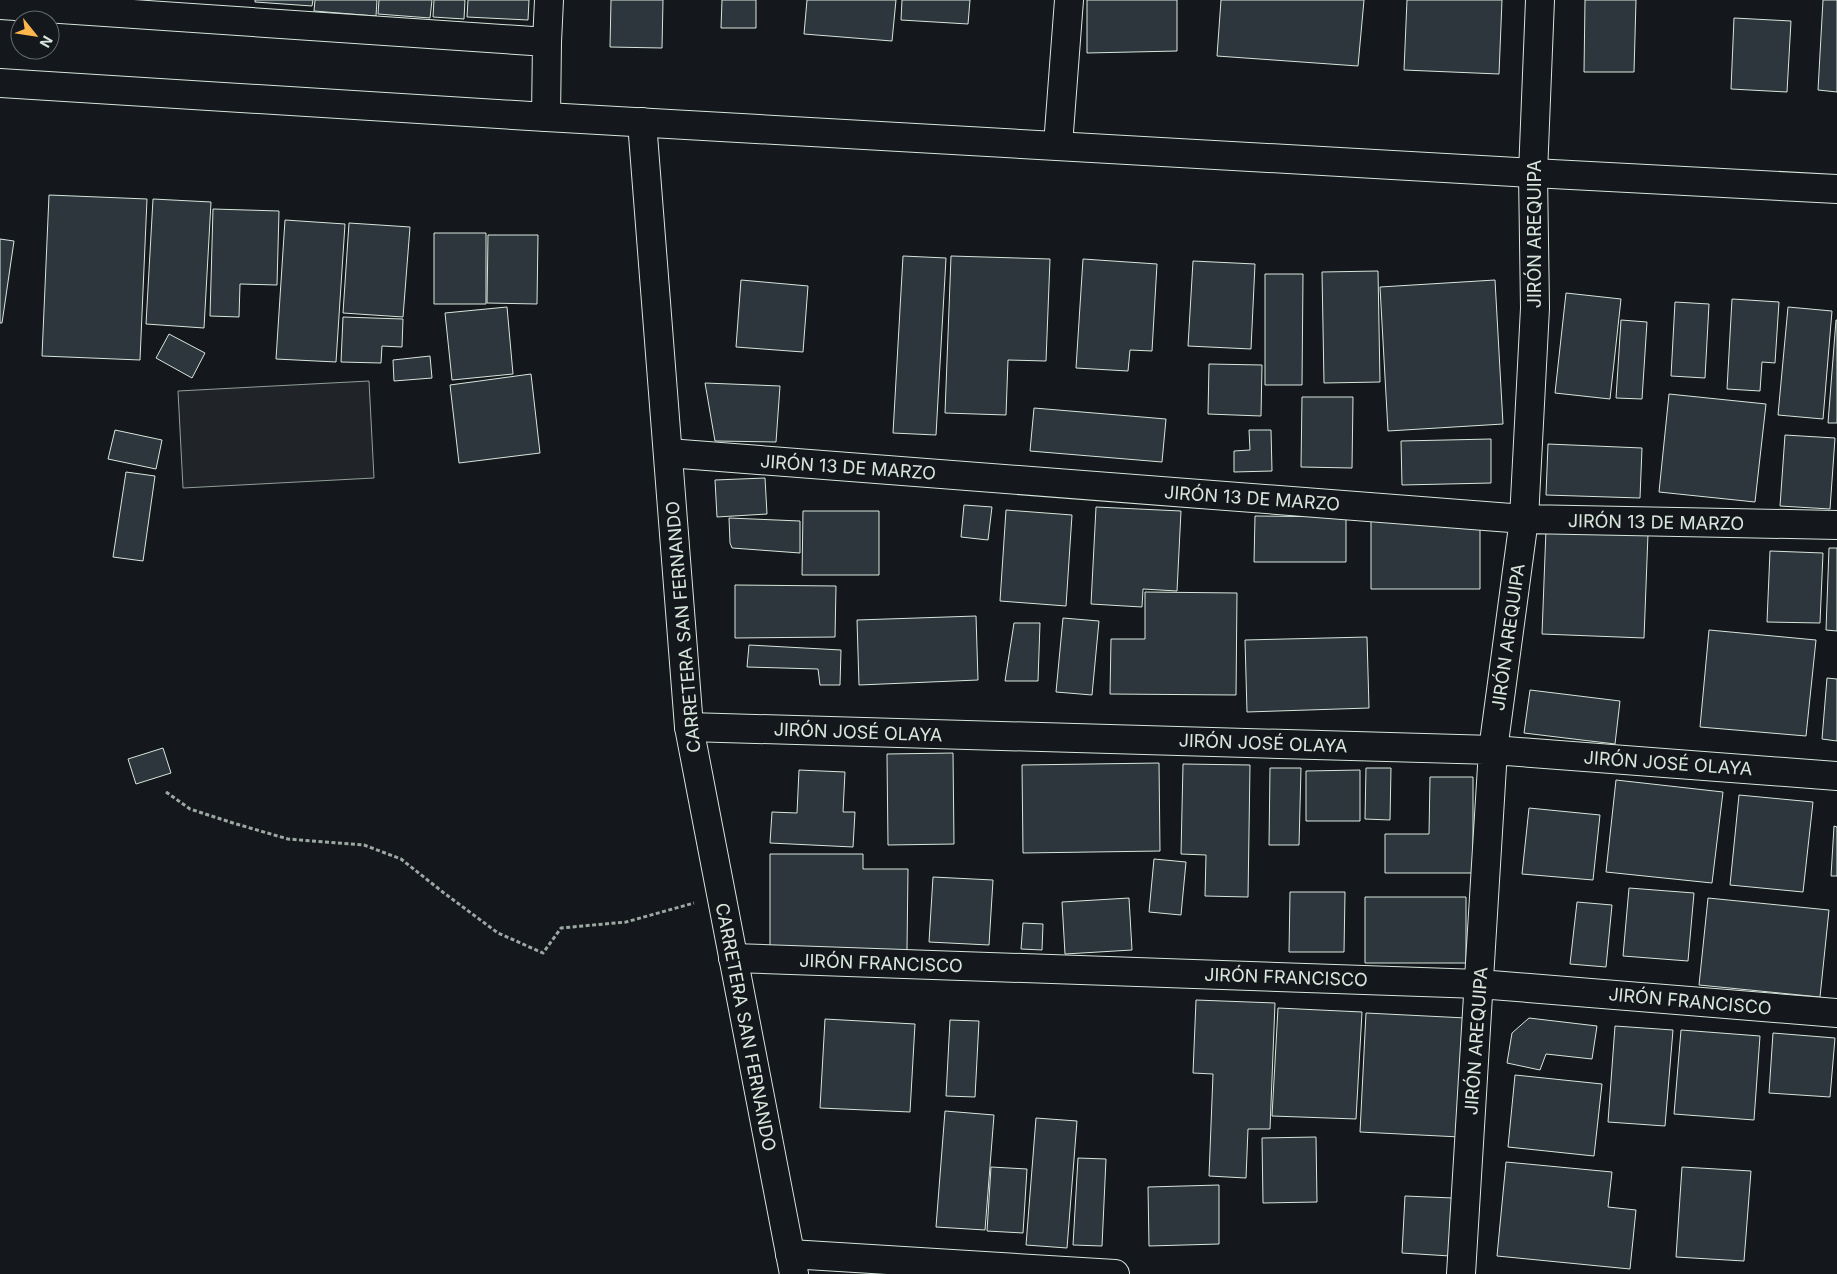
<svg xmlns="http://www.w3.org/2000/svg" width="1837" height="1274" viewBox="0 0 1837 1274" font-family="Inter,sans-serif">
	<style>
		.green { fill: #202428; stroke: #939e99 }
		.building { fill: #2c363c; stroke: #d8e6dc }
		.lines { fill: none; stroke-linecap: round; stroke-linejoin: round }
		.street-casing { stroke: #d8e6dc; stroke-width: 30 }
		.secondary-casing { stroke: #d8e6dc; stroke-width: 30 }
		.highway-casing { stroke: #d8e6dc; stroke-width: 30 }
		.path { stroke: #9da8a2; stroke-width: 3; stroke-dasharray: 4 2.5; stroke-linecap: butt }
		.street { stroke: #14181c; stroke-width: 28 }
		.secondary { stroke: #14181c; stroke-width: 28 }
		.highway { stroke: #14181c; stroke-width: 28 }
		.labels { text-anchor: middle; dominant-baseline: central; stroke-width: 4; stroke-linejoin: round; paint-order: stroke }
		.street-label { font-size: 18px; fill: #d8e6dc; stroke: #14181c }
	</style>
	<rect width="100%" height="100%" fill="#14181c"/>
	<path class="green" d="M 369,381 L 374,478 L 183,488 L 178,391 Z"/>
	<path class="building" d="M 255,0 L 313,0 L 312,6 L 255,2 Z
		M 315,0 L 377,0 L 376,16 L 314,11 Z
		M 379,0 L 432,0 L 430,18 L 378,14 Z
		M 434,0 L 465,0 L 464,19 L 433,17 Z
		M 468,0 L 529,0 L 528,20 L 467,17 Z
		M 611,0 L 663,0 L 662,48 L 610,47 Z
		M 722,0 L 756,0 L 756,28 L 721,28 Z
		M 807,0 L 896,0 L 892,41 L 804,34 Z
		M 902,0 L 970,0 L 968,24 L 901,20 Z
		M 1087,0 L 1177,0 L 1177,51 L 1087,53 Z
		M 1221,0 L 1364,0 L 1358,66 L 1217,56 Z
		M 1407,0 L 1502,0 L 1499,74 L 1404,70 Z
		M 1585,0 L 1636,0 L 1634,72 L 1584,72 Z
		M 1823,0 L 1837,0 L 1837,92 L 1818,90 Z
		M 1734,18 L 1791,21 L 1787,92 L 1731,89 Z
		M 49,195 L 147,199 L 140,360 L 42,356 Z
		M 153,199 L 211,202 L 204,328 L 146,324 Z
		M 213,209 L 279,211 L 277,285 L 240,284 L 239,317 L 210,316 Z
		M 285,220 L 345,224 L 336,362 L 276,359 Z
		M 349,223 L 410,227 L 403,317 L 343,313 Z
		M 434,233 L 486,233 L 486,304 L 434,304 Z
		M 488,235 L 538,235 L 537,304 L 487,303 Z
		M 0,239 L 14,241 L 2,323 L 0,323 Z
		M 903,256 L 946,258 L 936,435 L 893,433 Z
		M 951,256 L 1050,259 L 1046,361 L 1008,360 L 1006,415 L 945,413 Z
		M 1083,259 L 1157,264 L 1152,351 L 1130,350 L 1128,371 L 1076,368 Z
		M 1193,261 L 1255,264 L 1251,349 L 1188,346 Z
		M 1378,271 L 1380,382 L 1324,383 L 1322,272 Z
		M 1265,274 L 1303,274 L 1302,385 L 1265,385 Z
		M 741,280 L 808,286 L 803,352 L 736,347 Z
		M 1495,280 L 1503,424 L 1388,431 L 1380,287 Z
		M 1566,293 L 1621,299 L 1610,399 L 1555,393 Z
		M 1732,299 L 1779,302 L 1775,363 L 1762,362 L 1760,391 L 1727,389 Z
		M 1675,302 L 1709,304 L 1705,378 L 1671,376 Z
		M 507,307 L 513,374 L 452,380 L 445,313 Z
		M 1788,307 L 1832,311 L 1823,419 L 1778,415 Z
		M 343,317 L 403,319 L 402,347 L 382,346 L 381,363 L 341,362 Z
		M 1621,320 L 1647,322 L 1642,399 L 1616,398 Z
		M 1836,320 L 1837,320 L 1837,423 L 1828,423 Z
		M 169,334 L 205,353 L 192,378 L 156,358 Z
		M 430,356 L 432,378 L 394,381 L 393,360 Z
		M 1209,364 L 1262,365 L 1261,416 L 1208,414 Z
		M 531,374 L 540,453 L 459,463 L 450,385 Z
		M 705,383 L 780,386 L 776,442 L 715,441 Z
		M 1669,394 L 1766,404 L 1755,502 L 1659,492 Z
		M 1302,397 L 1353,397 L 1352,468 L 1301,467 Z
		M 1034,408 L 1166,419 L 1162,462 L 1030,451 Z
		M 115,430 L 162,440 L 156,469 L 108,459 Z
		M 1249,430 L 1271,430 L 1272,471 L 1234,472 L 1234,451 L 1250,450 Z
		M 1785,435 L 1835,438 L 1830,509 L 1780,506 Z
		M 1491,439 L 1491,483 L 1402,485 L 1401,441 Z
		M 1548,444 L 1642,448 L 1640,498 L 1546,495 Z
		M 126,472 L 155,476 L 143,561 L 113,557 Z
		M 765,478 L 767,514 L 717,517 L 715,480 Z
		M 964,505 L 992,507 L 988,540 L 961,537 Z
		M 1096,507 L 1181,511 L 1177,591 L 1143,589 L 1142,607 L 1091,604 Z
		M 1006,510 L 1072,515 L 1066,606 L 1000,601 Z
		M 803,511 L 879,511 L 879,575 L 802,575 Z
		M 1255,516 L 1346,517 L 1346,562 L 1254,562 Z
		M 729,518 L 800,521 L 800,553 L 732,548 L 730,543 Z
		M 1371,520 L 1480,520 L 1480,589 L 1371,589 Z
		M 1546,529 L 1648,534 L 1644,638 L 1542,634 Z
		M 1829,548 L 1837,548 L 1837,631 L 1826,630 Z
		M 1770,551 L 1823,553 L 1820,623 L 1767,622 Z
		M 735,585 L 836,586 L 835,637 L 735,638 Z
		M 1145,592 L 1237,593 L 1236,695 L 1110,694 L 1111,639 L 1145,639 Z
		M 976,616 L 978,680 L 859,685 L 857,620 Z
		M 1063,618 L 1099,621 L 1092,695 L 1056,692 Z
		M 1014,623 L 1040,623 L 1038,681 L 1005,681 Z
		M 1709,630 L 1816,640 L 1806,736 L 1700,727 Z
		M 1367,637 L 1369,708 L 1247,712 L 1245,640 Z
		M 749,645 L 841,650 L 840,685 L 820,685 L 818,669 L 747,667 Z
		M 1827,678 L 1837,679 L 1837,741 L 1822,739 Z
		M 1530,690 L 1620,701 L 1615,744 L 1524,733 Z
		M 163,748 L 171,773 L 136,784 L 128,759 Z
		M 953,753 L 954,844 L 888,845 L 887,754 Z
		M 1159,763 L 1160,851 L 1023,853 L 1022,765 Z
		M 1183,764 L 1250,765 L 1248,897 L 1205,896 L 1206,855 L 1181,854 Z
		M 1270,768 L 1301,768 L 1299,845 L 1269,845 Z
		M 1366,768 L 1391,768 L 1390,820 L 1365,819 Z
		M 799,770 L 845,772 L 843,812 L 855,812 L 853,847 L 770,843 L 772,812 L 797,813 Z
		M 1360,770 L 1360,821 L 1306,821 L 1306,771 Z
		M 1430,777 L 1473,777 L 1473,873 L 1385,873 L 1385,834 L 1429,834 Z
		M 1616,780 L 1723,792 L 1712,883 L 1606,872 Z
		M 1739,795 L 1813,802 L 1803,892 L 1730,885 Z
		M 1529,808 L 1600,815 L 1593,880 L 1522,874 Z
		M 1834,826 L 1837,827 L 1837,876 L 1831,876 Z
		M 770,854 L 863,854 L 863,869 L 908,869 L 907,950 L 770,950 Z
		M 1154,859 L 1186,862 L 1181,915 L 1149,912 Z
		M 933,877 L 993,880 L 989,945 L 929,942 Z
		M 1629,888 L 1694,893 L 1688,961 L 1623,956 Z
		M 1290,892 L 1345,892 L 1344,952 L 1289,952 Z
		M 1365,897 L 1466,897 L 1466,963 L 1365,963 Z
		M 1129,898 L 1132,950 L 1065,954 L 1062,902 Z
		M 1708,898 L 1829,910 L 1820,997 L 1699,985 Z
		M 1577,902 L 1612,905 L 1606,967 L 1570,964 Z
		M 1023,923 L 1043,924 L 1042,950 L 1021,949 Z
		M 1196,1000 L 1275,1003 L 1270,1129 L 1248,1129 L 1246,1178 L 1209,1176 L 1213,1074 L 1193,1073 Z
		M 1278,1008 L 1362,1012 L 1356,1119 L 1272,1116 Z
		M 1366,1013 L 1466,1018 L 1460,1137 L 1360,1132 Z
		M 1529,1018 L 1597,1026 L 1592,1059 L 1546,1054 L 1540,1070 L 1507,1063 L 1512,1033 Z
		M 825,1019 L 915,1024 L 910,1112 L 820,1108 Z
		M 950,1020 L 979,1021 L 975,1097 L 946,1096 Z
		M 1615,1026 L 1673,1030 L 1665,1126 L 1608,1122 Z
		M 1681,1030 L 1760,1036 L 1754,1120 L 1674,1114 Z
		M 1773,1033 L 1835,1038 L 1830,1097 L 1769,1093 Z
		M 1515,1075 L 1602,1084 L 1594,1156 L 1508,1147 Z
		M 945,1111 L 994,1115 L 985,1230 L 936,1227 Z
		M 1036,1118 L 1077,1121 L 1067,1248 L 1026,1245 Z
		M 1316,1137 L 1317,1202 L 1263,1203 L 1262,1138 Z
		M 1078,1158 L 1106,1159 L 1102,1246 L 1073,1245 Z
		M 1506,1162 L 1612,1172 L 1608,1207 L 1636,1210 L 1630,1269 L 1497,1256 Z
		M 991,1167 L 1027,1169 L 1023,1233 L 987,1231 Z
		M 1682,1167 L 1751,1171 L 1744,1261 L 1676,1257 Z
		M 1219,1185 L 1219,1244 L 1149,1246 L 1148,1187 Z
		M 1405,1196 L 1453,1198 L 1450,1256 L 1402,1253 Z"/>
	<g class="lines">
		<defs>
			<path id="street" d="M 0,5 L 547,42
				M 546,117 L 547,42 L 549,0
				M 1058,145 L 1069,0
				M 668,453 L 1524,519 L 1837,525
				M 689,727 L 1493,750 L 1837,776
				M 733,958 L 1479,984 L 1837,1013
				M 790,1254 L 1115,1274
				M 1461,1274 L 1493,750 L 1524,519 L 1535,308 L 1533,173 L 1540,0"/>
			<path id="secondary" d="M 642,122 L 689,727 L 794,1274"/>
			<path id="highway" d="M 0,83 L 546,117 L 1533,173 L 1837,189"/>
		</defs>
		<use href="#street" class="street-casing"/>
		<use href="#secondary" class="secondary-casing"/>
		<use href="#highway" class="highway-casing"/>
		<path class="path" d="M 166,792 L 190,809 L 233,823 L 288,839 L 364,845 L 401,859 L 444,893 L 498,933 L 543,953 L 561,928 L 626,922 L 694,903"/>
		<use href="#street" class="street"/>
		<use href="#secondary" class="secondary"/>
		<use href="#highway" class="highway"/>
	</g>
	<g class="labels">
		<g class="street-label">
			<text transform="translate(1534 234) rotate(-90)">JIRÓN AREQUIPA</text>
			<text transform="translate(848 467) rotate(4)">JIRÓN 13 DE MARZO</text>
			<text transform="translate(1252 498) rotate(4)">JIRÓN 13 DE MARZO</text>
			<text transform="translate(1656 522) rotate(1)">JIRÓN 13 DE MARZO</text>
			<text transform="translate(683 627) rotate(-95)">CARRETERA SAN FERNANDO</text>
			<text transform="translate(1508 637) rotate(-82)">JIRÓN AREQUIPA</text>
			<text transform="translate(858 732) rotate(2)">JIRÓN JOSÉ OLAYA</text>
			<text transform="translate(1263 743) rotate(2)">JIRÓN JOSÉ OLAYA</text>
			<text transform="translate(1668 763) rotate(4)">JIRÓN JOSÉ OLAYA</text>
			<text transform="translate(881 963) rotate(2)">JIRÓN FRANCISCO</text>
			<text transform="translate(1286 977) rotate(2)">JIRÓN FRANCISCO</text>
			<text transform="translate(1690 1001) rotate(5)">JIRÓN FRANCISCO</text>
			<text transform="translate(746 1027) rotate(79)">CARRETERA SAN FERNANDO</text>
			<text transform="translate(1476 1041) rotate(-86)">JIRÓN AREQUIPA</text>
		</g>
	</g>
	<g transform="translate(35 35) rotate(120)"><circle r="24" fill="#14181c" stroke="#626a69"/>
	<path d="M0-4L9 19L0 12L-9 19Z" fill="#ffb74d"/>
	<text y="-8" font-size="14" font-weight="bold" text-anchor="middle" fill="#d8e6dc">N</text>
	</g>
</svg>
